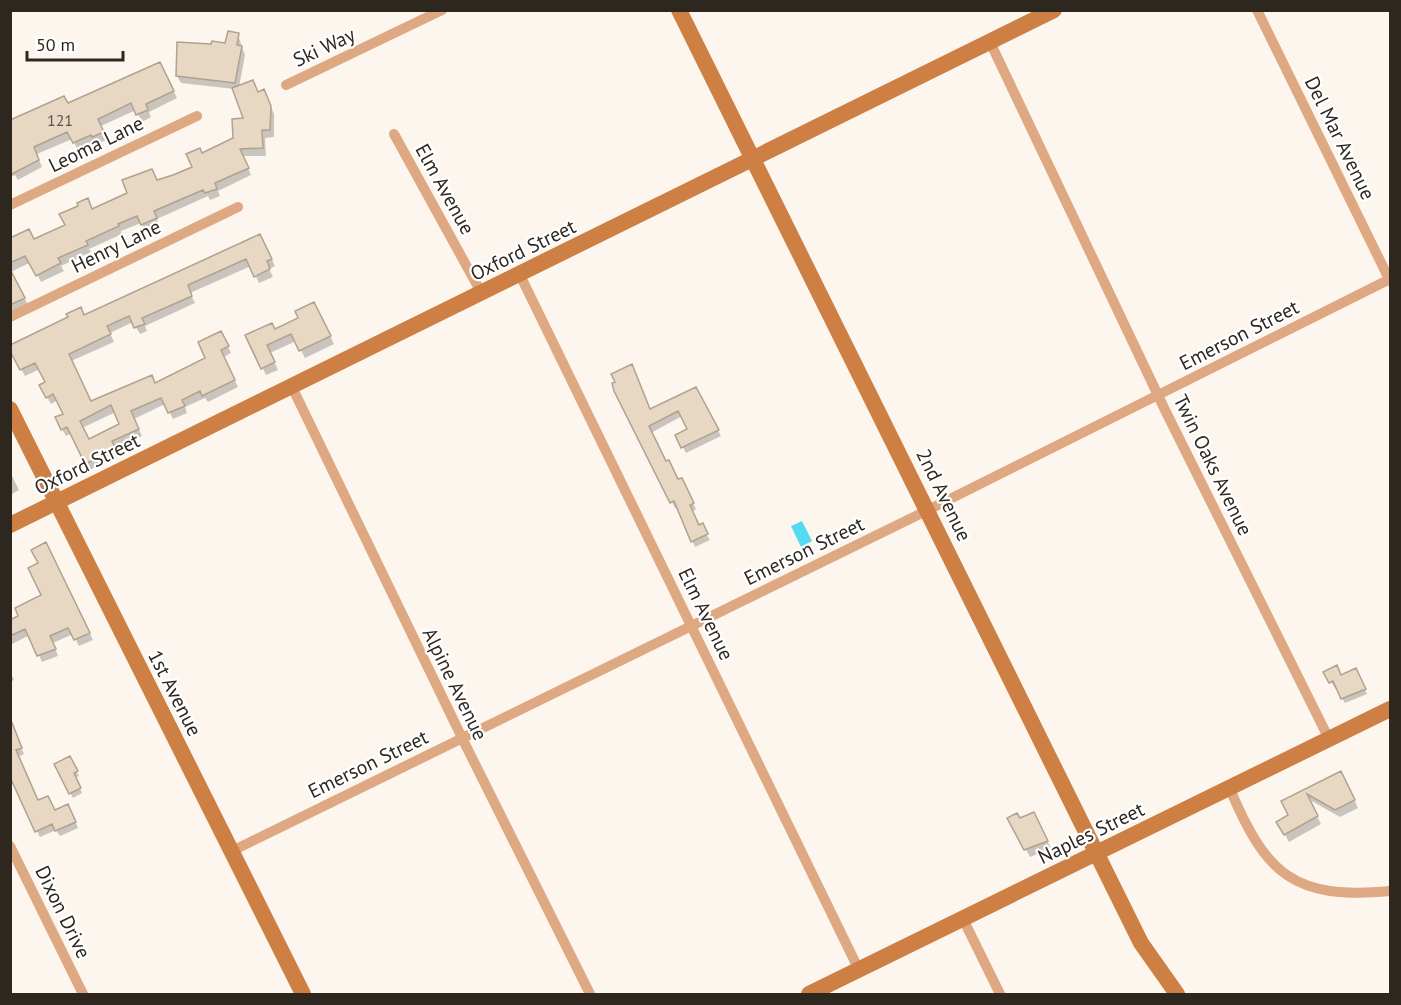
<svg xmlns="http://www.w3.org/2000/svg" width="1401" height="1005" viewBox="0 0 1401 1005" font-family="'PT Sans',sans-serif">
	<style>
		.water { fill: #54daf2 }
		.shadow { fill: #0003; fill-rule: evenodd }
		.building { fill: #e8d7c2; stroke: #b1a18d; stroke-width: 1.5; fill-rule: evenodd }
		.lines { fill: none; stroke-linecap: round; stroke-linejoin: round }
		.street { stroke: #dea883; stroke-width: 10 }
		.secondary { stroke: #cd7f44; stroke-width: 16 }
		.labels { text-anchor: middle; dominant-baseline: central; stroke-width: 4.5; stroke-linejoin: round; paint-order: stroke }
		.number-label { font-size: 16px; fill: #5c5348 }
		.street-label { font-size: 20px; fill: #2e2720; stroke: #fff }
	</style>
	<rect width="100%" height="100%" fill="#fdf6ee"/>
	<path class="water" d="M 802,521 L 812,541 L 801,547 L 791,526 Z"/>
	<path class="shadow" d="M 238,35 L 245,55 L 239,87 L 253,82 L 258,93 L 264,91 L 274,114 L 274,137 L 265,138 L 266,156 L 243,156 L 251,175 L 218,191 L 220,196 L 210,200 L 208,196 L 157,219 L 160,226 L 146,232 L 141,223 L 121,231 L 122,234 L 89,249 L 91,252 L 61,266 L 64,271 L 41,282 L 31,262 L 11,272 L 28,305 L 10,314 L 10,252 L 67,226 L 61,214 L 87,200 L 92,210 L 194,168 L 202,154 L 234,139 L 245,120 L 234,89 L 181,83 L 177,76 Z
		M 164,71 L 177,98 L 149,112 L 151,117 L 142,122 L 136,110 L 101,126 L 107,140 L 78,150 L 72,139 L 37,154 L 42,167 L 18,180 L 15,175 L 10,177 L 10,132 L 68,104 Z
		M 264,243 L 275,266 L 269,269 L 273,277 L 259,283 L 251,266 L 190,293 L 195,303 L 145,326 L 147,331 L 140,334 L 133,322 L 110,333 L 114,342 L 71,361 L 91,402 L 155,385 L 207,359 L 225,340 L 231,353 L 224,357 L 238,387 L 208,402 L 205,398 L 185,407 L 187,413 L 173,419 L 165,404 L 134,419 L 142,436 L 114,448 L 118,456 L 90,470 L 72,433 L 66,436 L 62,429 L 65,415 L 58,400 L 51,404 L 47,397 L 47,383 L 40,369 L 25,376 L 21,369 L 84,316 ZM 116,412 L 121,424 L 89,441 L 82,428 Z
		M 318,311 L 334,344 L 305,358 L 296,341 L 270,353 L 278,370 L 266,375 L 247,336 L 275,330 Z
		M 635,372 L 651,410 L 695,389 L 721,436 L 686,453 L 683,447 L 689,430 L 682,416 L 651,433 L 666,463 L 678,481 L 684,485 L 696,509 L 692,512 L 710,540 L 695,547 L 678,507 L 675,508 L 672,502 L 621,402 Z
		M 10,472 L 19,490 L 10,495 Z
		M 49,551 L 93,640 L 79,646 L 73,634 L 53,643 L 58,656 L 42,662 L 30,635 L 10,645 L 10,622 L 20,617 L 43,596 L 40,563 Z
		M 1355,670 L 1367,694 L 1345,703 L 1325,673 L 1341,677 Z
		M 10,672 L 14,680 L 10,682 Z
		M 16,736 L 24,754 L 18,757 L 38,802 L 55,812 L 71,812 L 78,828 L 60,836 L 56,830 L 40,837 L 10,775 L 10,738 Z
		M 70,758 L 79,776 L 75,778 L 82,793 L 73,798 L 56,764 Z
		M 1345,780 L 1358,808 L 1340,817 L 1308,799 L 1321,824 L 1289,842 L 1278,822 L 1290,816 L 1283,802 Z
		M 1009,819 L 1037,821 L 1051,848 L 1030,857 Z"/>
	<path class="building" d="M 228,31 L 239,33 L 237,45 L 242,46 L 235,83 L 176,76 L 177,42 L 211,44 L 212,41 L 225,43 Z
		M 160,62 L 174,91 L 146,104 L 148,110 L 136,115 L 131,103 L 98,119 L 104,132 L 92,137 L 91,135 L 73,143 L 67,132 L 34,147 L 39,160 L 10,175 L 10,120 L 64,96 L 68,103 Z
		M 253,80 L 258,92 L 264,89 L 271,106 L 270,130 L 262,130 L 263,148 L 240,149 L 249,168 L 215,183 L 217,189 L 205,193 L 203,190 L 154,211 L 157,218 L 141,225 L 137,216 L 118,224 L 119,226 L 86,241 L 88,245 L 58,258 L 61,263 L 36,276 L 25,256 L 10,263 L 10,238 L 29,229 L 34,239 L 65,225 L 59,214 L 78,206 L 77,203 L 88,198 L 92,209 L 127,193 L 122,180 L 152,169 L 157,180 L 173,175 L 192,167 L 186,154 L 200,148 L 202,153 L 233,138 L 232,119 L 243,118 L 232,88 Z
		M 260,234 L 272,259 L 267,261 L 270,269 L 254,277 L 246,259 L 188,285 L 192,296 L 142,318 L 145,324 L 134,328 L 129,316 L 107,326 L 111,334 L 69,354 L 91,401 L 152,375 L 155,383 L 205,358 L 198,342 L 221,331 L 229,346 L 221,350 L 235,380 L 202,396 L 200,391 L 182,400 L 185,406 L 168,413 L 161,398 L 131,411 L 139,429 L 112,441 L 116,449 L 85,464 L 67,427 L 61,430 L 55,417 L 63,414 L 53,394 L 46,398 L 39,385 L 45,382 L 35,363 L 20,370 L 10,351 L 10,345 L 68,317 L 66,314 L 81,307 L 84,315 ZM 111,405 L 119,424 L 89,439 L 80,421 Z
		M 10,269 L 25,298 L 10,305 Z
		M 314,302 L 331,336 L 299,351 L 291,334 L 267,345 L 275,362 L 261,369 L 245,335 L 272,323 L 275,329 L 298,318 L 295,311 Z
		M 632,364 L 650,409 L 696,387 L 719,430 L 681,448 L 675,435 L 687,429 L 678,411 L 649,426 L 666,461 L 669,460 L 678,479 L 682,478 L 694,503 L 690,505 L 699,525 L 703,523 L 708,534 L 691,542 L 674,501 L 670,503 L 614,391 L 612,383 L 615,382 L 611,374 Z
		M 46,542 L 90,633 L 74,640 L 68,628 L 50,636 L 56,649 L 37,656 L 25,629 L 10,636 L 10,620 L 18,616 L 15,608 L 41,595 L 28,568 L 38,563 L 31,550 Z
		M 1337,665 L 1341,675 L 1356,668 L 1366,689 L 1341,699 L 1333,681 L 1329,683 L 1323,672 Z
		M 11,720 L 22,748 L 16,750 L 38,800 L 48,796 L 55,810 L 68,804 L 76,822 L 55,831 L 52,824 L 35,832 L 10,777 Z
		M 70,756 L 78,771 L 74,773 L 81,788 L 69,794 L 54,764 Z
		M 1341,771 L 1355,800 L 1335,810 L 1307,794 L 1318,816 L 1284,835 L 1276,822 L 1288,815 L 1281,801 Z
		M 1034,812 L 1048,841 L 1024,850 L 1007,818 L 1017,813 L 1020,818 Z"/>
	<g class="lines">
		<path class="street" d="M 1257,10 L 1390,281
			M 990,42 L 1165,410 L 1329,739
			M 286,85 L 442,10
			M 394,134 L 482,294
			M 10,205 L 197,116
			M 520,275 L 859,970
			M 10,317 L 238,207
			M 292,387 L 467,748 L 590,994
			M 1230,789 C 1266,875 1295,900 1390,891
			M 10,846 L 83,994
			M 232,851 L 928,510 L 1390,279
			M 963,919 L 1000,994"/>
		<path class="secondary" d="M 679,10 L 1141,943 L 1177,994
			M 10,409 L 303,994
			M 10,525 L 1054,10
			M 809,994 L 1390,709"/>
	</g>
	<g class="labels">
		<g class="number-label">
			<text x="60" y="120">121</text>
		</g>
		<g class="street-label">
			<text transform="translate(324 47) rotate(-25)">Ski Way</text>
			<text transform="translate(1340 138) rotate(64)">Del Mar Avenue</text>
			<text transform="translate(96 144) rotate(-26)">Leoma Lane</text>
			<text transform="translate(445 189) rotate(61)">Elm Avenue</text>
			<text transform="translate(116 246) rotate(-26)">Henry Lane</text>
			<text transform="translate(523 250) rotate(-26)">Oxford Street</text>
			<text transform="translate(1239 335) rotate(-27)">Emerson Street</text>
			<text transform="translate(87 464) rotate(-26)">Oxford Street</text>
			<text transform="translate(1213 465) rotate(64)">Twin Oaks Avenue</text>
			<text transform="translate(944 495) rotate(64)">2nd Avenue</text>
			<text transform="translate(804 551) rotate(-26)">Emerson Street</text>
			<text transform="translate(706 614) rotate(64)">Elm Avenue</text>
			<text transform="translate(455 684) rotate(64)">Alpine Avenue</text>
			<text transform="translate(175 693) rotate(63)">1st Avenue</text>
			<text transform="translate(368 764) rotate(-26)">Emerson Street</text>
			<text transform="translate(1091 833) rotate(-26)">Naples Street</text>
			<text transform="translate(63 912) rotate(64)">Dixon Drive</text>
		</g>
	</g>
	<rect width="1401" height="1005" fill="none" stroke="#2e2720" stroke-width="24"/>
	<path d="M27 51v9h96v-9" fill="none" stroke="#2e2720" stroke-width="3"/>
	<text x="36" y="51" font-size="18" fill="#2e2720" stroke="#ffffff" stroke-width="4.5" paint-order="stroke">50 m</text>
</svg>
